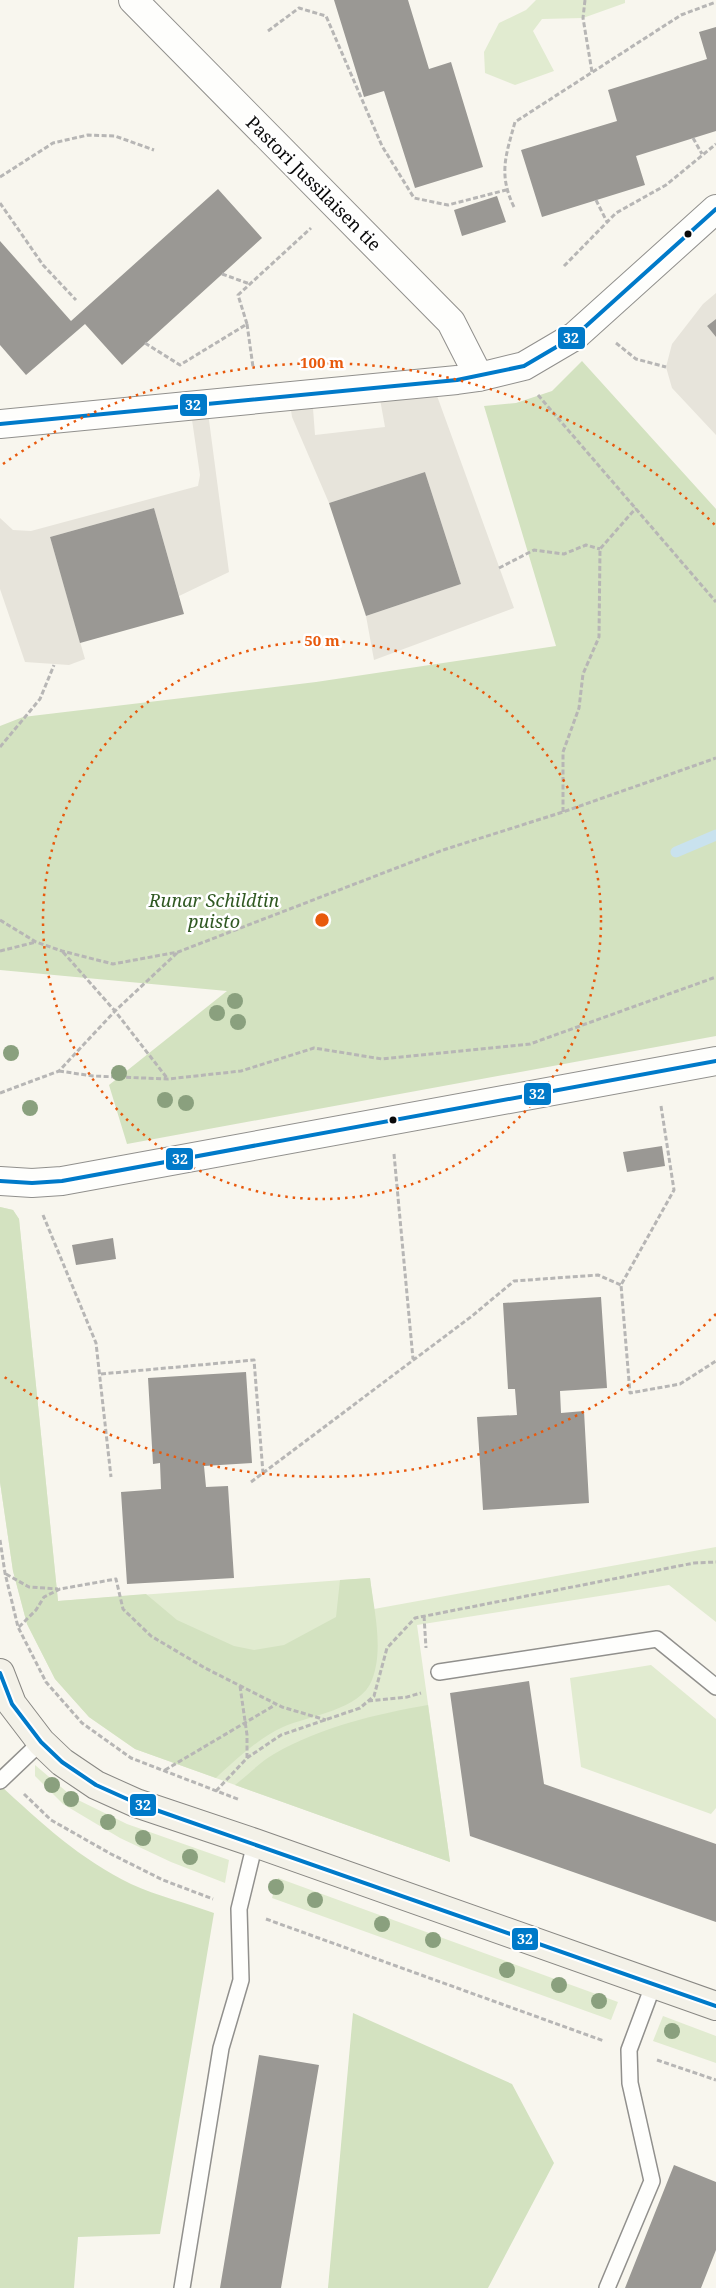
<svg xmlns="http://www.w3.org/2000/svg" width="716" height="2288" viewBox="0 0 716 2288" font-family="'Noto Serif',serif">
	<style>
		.green { fill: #e1ebd0 }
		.forest { fill: #d3e2c0 }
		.plaza { fill: #e7e4db }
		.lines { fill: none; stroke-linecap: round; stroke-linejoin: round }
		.stream { stroke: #c9e2ee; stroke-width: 11 }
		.building { fill: #9a9894 }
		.lane-casing { stroke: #91908d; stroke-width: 18 }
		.street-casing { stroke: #91908d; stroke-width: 30 }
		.secondary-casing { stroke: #888783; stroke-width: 30 }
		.path { stroke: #b7b6b5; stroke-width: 3; stroke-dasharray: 5 2.5; stroke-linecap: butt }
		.lane { stroke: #fefefc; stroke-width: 15 }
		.street { stroke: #fefefc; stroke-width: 28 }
		.secondary { stroke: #f3f1e8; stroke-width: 28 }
		.bus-1-casing { stroke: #fff; stroke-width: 8 }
		.bus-1 { stroke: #007ac9; stroke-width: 4 }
		.tree { fill: #8aa07e }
		.ring { fill: none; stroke: #e8590c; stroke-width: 2.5; stroke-dasharray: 2.5 5 }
		.bus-dot { fill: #0a0a0a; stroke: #fff; stroke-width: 2 }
		.labels { text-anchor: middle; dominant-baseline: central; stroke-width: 5; stroke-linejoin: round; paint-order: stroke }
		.street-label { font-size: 18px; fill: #0a0a0a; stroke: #fff }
		.park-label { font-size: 18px; font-style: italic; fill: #305923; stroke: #fff }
		.centre { fill: #e8590c; stroke: #fff; stroke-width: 2.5 }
		.ring-label { font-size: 15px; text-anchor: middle; font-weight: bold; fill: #e8590c; stroke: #fff; stroke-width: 5; stroke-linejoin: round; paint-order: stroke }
		.line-badge { stroke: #fff; stroke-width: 2 }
		.badge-label { font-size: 14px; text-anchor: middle; font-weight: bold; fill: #fff }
	</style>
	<rect width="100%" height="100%" fill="#f8f6ee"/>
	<path class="green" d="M 536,0 L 625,0 L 625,3 L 583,18 L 542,19 L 533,31 L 554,71 L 515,85 L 485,73 L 484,52 L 499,23 L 526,10 Z
		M 0,1207 L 13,1210 L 19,1219 L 58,1601 L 370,1578 L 374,1609 L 716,1547 L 716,1622 L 669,1585 L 417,1625 L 450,1862 L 135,1749 L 89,1717 L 55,1679 L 27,1624 L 13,1571 L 0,1482 Z
		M 651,1665 L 716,1719 L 716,1808 L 711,1814 L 581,1767 L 570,1678 Z
		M 35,1765 L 74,1798 L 127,1824 L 229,1860 L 225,1883 L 171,1862 L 120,1838 L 63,1804 L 35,1776 Z
		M 278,1878 L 618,2002 L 611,2020 L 272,1898 Z
		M 663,2016 L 716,2036 L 716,2063 L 653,2041 Z"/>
	<path class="forest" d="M 582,361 L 716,509 L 716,1036 L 127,1144 L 109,1085 L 227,991 L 0,970 L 0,726 L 23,717 L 316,682 L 556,646 L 484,406 L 516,403 L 552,391 Z
		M 0,1207 L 13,1210 L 19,1219 L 58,1601 L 146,1594 L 177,1620 L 234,1646 L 254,1650 L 284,1645 L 336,1617 L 340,1580 L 370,1578 C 374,1610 384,1649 372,1680 C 361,1710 307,1716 283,1727 C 260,1737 234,1761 216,1778 L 135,1749 L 89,1717 L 55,1679 L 27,1624 L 13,1571 L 0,1482 Z
		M 428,1705 L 450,1862 L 235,1785 C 248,1775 260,1762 274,1754 C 321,1727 376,1714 428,1705 Z
		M 0,1785 C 40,1822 81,1860 131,1884 C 157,1896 187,1903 214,1913 L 160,2234 L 78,2237 L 74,2288 L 0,2288 Z
		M 353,2013 L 512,2084 L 554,2163 L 488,2288 L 328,2288 Z"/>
	<path class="plaza" d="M 716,293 L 716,319 L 707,326 L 716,337 L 716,435 L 672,388 L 666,367 L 672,344 L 703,304 Z
		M 432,382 L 514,608 L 374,660 L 366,616 L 461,584 L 425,472 L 329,503 L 292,417 L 289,397 L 312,395 L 315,435 L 385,427 L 378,388 Z
		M 207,405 L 229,572 L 179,596 L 154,508 L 50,537 L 85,659 L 69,665 L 25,662 L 0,589 L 0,518 L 13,530 L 31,531 L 198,486 L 200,475 L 190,406 Z"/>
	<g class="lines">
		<path class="stream" d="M 676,852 L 716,835"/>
	</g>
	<path class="building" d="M 334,0 L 408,0 L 429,69 L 451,62 L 483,167 L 415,188 L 384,91 L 364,97 Z
		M 716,27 L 716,131 L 636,156 L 645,185 L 542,217 L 521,150 L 617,121 L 608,90 L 707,59 L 699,32 Z
		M 218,189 L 262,238 L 122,365 L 85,324 L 26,375 L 0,345 L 0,241 L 71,321 Z
		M 497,196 L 506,222 L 462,236 L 454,210 Z
		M 716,319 L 716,337 L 707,326 Z
		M 425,472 L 461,584 L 366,616 L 329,503 Z
		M 154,508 L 184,614 L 80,643 L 50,537 Z
		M 662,1146 L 665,1166 L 627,1172 L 623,1152 Z
		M 113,1238 L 116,1259 L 76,1265 L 72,1245 Z
		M 601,1297 L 607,1388 L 560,1391 L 561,1413 L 584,1411 L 589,1503 L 483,1510 L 477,1417 L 517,1415 L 515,1389 L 508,1389 L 503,1303 Z
		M 246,1372 L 252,1463 L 204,1466 L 206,1487 L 228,1486 L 234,1578 L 127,1584 L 121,1492 L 161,1489 L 160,1463 L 153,1464 L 148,1378 Z
		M 529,1681 L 544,1784 L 716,1844 L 716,1922 L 470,1836 L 450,1693 Z
		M 259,2055 L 319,2065 L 281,2288 L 220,2288 Z
		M 674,2165 L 716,2182 L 716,2250 L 701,2288 L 625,2288 Z"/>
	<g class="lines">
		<defs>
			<path id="lane" d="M 439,1672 L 657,1639 L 716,1687
				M 0,1781 L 41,1742
				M 182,2288 L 221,2048 L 241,1980 L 239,1909 L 255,1843
				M 607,2288 L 652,2181 L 630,2083 L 629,2050 L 654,1983"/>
			<path id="street" d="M 133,0 L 451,322 L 479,377
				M 0,424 L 457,380 L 479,377 L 524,366 L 575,336 L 716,209
				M 0,1181 L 32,1183 L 62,1181 L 716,1061"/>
			<path id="secondary" d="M 0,1673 L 12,1704 L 41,1742 L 62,1762 L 96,1785 L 136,1803 L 255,1843 L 716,2006"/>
		</defs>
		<use href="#lane" class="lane-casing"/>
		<use href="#street" class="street-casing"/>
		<use href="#secondary" class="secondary-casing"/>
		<path class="path" d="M 585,0 L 583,18 L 592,72
			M 268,31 L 299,8 L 326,16 L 382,146 L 414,198 L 448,205 L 506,190
			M 693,138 L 702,154
			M 0,177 L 53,143 L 88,135 L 115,136 L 154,150
			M 596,200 L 607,222
			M 0,203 L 43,265 L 76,300
			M 514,207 C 498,174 506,155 515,122 L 681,15 L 716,2
			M 564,266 L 616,213 L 666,185 L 716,144
			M 222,274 L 250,284
			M 247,324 L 238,295 L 311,228
			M 145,343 L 180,365 L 247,324 L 253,367
			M 616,343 L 636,359 L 666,367
			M 538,395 L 716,602
			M 499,568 L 534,550 L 564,554 L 586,545 L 600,549
			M 0,747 L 40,699 L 54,665
			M 563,812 L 563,752 L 579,708 L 583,674 L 599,637 L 600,549 L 636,508
			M 0,920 L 36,942 L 62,951 L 113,964 L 178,952 L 443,850 L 563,812 L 716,758
			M 0,951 L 36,942
			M 63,952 L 115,1011 L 167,1078
			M 59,1071 L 93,1076 L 168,1079 L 241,1071 L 314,1048 L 382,1059 L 530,1044 L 716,977
			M 0,1093 L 59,1071 L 115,1011 L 177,953
			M 661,1106 L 674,1190 L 621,1285 L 630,1393 L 680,1384 L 716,1361
			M 394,1154 L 413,1359
			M 43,1215 L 96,1343 L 111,1477
			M 101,1374 L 254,1360 L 263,1473
			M 251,1482 L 472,1316 L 514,1281 L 598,1275 L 621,1285
			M 0,1540 L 5,1573 L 18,1627 L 46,1682 L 82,1723 L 131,1758 L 240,1800
			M 6,1574 L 29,1587 L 58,1589
			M 424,1616 L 426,1648
			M 19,1627 L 36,1610 L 44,1597 L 60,1589 L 116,1579 L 123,1609 L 151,1636 L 205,1668 L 282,1707 L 326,1720
			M 240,1686 L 247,1735 L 247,1758
			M 368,1701 L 407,1697 L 421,1693
			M 165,1770 L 275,1705
			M 216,1791 L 247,1758 L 281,1735 L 360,1708 L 374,1696 L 387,1648 L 415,1618 L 694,1563 L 716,1562
			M 24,1794 L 51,1820 L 111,1854 L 163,1880 L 213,1899
			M 266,1919 L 604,2041
			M 657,2060 L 716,2080"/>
		<use href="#lane" class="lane"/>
		<use href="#street" class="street"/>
		<use href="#secondary" class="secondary"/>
		<defs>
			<path id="bus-1" d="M 0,424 L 457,380 L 524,366 L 575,336 L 716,209
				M 0,1181 L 32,1183 L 62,1181 L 716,1061
				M 0,1673 L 12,1704 L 41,1742 L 62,1762 L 96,1785 L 136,1803 L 716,2006"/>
		</defs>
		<use href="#bus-1" class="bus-1-casing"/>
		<use href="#bus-1" class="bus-1"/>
	</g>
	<g class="tree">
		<circle cx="235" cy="1001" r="8"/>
		<circle cx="217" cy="1013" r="8"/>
		<circle cx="238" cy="1022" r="8"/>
		<circle cx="11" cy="1053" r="8"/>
		<circle cx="119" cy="1073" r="8"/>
		<circle cx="165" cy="1100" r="8"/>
		<circle cx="186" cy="1103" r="8"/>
		<circle cx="30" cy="1108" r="8"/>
		<circle cx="52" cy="1785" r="8"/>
		<circle cx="71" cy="1799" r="8"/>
		<circle cx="108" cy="1822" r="8"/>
		<circle cx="143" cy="1838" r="8"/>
		<circle cx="190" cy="1857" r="8"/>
		<circle cx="276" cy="1887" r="8"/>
		<circle cx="315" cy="1900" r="8"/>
		<circle cx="382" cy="1924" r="8"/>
		<circle cx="433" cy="1940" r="8"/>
		<circle cx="507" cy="1970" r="8"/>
		<circle cx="559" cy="1985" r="8"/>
		<circle cx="599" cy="2001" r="8"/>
		<circle cx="672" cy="2031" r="8"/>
	</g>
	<g class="ring">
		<circle cx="322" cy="920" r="279"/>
		<path d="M716 1314A557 557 0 0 1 3 1376M3 464A557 557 0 0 1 716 526"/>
	</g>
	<g class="bus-dot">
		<circle cx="688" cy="234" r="4.5"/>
		<circle cx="393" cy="1120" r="4.5"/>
	</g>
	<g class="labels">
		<g class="street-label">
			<text transform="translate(314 183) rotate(45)">Pastori Jussilaisen tie</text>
		</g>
		<g class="park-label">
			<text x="214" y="900">Runar Schildtin<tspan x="214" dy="21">puisto</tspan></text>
		</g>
	</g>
	<circle cx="322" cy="920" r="8" class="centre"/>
	<g class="ring-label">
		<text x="322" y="368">100 m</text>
		<text x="322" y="646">50 m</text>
	</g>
	<g class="line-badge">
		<rect x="557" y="326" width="29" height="24" rx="5" fill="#007ac9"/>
		<rect x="179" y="393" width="29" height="24" rx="5" fill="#007ac9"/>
		<rect x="523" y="1082" width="29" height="24" rx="5" fill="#007ac9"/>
		<rect x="165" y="1147" width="29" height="24" rx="5" fill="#007ac9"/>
		<rect x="129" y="1793" width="28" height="24" rx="5" fill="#007ac9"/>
		<rect x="511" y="1927" width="28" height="24" rx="5" fill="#007ac9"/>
	</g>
	<g class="badge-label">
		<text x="571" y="343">32</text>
		<text x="193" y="410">32</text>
		<text x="537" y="1099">32</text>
		<text x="180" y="1164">32</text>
		<text x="143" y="1810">32</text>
		<text x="525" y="1944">32</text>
	</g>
</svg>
